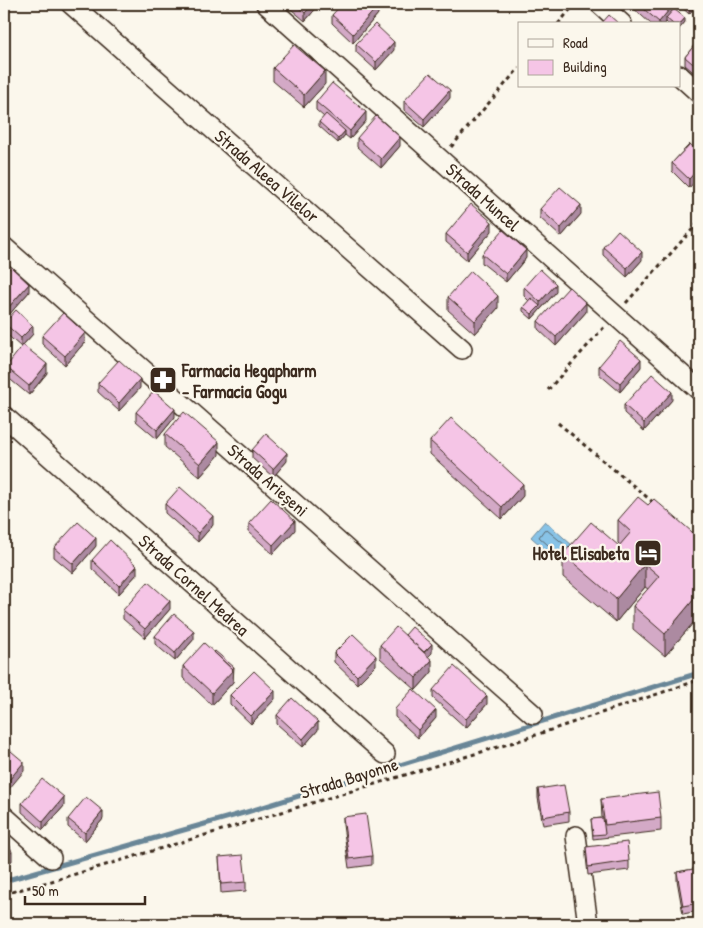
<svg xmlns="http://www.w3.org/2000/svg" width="703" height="928" viewBox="0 0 703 928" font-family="'Patrick Hand',sans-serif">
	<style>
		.water { fill: #88c3e7; stroke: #698697 }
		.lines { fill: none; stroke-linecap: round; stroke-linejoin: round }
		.shore { stroke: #5a676e; stroke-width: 1 }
		.stream { stroke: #698697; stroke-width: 5 }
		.minor-casing { stroke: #3b2a1e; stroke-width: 22 }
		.path { stroke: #3b2a1e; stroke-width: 3; stroke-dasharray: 4 4; stroke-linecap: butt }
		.minor { stroke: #fbf7ec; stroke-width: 19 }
		.wall { fill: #d3a9c6; stroke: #3b2a1e }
		.shaded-wall { fill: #ac8aa1; stroke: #3b2a1e }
		.building { fill: #f5c5e6; stroke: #3b2a1e }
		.labels { text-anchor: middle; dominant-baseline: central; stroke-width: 4.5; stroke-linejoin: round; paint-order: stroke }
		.street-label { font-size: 18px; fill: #3b2a1e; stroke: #fbf7ec }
		.poi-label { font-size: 18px; font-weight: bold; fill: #3b2a1e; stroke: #fbf7ec; text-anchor: start }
	</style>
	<rect width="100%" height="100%" fill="#fbf7ec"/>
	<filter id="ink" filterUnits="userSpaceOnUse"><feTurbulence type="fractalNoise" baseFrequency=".02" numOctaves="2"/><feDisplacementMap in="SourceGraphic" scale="10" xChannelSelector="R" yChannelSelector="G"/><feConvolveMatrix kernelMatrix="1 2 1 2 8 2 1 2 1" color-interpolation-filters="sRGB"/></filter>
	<g filter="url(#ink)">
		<path class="water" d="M 545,521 L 573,546 L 559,562 L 531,537 Z"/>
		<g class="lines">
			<path class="shore" d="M 547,530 L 565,545 L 560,553 L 557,553 L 539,537 L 544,530 Z"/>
			<path class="stream" d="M 4,881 L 247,812 L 699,673"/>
			<defs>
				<path id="minor" d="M 71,4 L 462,349
					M 266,4 L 699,390
					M 600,4 L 622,24
					M 679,75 L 699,93
					M 4,247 L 533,714
					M 4,416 L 385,754
					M 4,816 L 51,858
					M 576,836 L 588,924"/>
			</defs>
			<use href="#minor" class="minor-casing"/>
			<path class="path" d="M 558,24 L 575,4
				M 451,147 L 519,68
				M 626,303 L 699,222
				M 548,390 L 605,326
				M 558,423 L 654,503
				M 4,894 L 59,879 L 518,741 L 699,680"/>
			<use href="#minor" class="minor"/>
		</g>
		<path class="wall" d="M 285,4 L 320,4 L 305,21 Z
			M 632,4 L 674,4 L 674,9 L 685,22 L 679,29 L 679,24 L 668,24 L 666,22 L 665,24 L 651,24 L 632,7 Z
			M 678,4 L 698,4 L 689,14 Z
			M 699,6 L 699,22 L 695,19 L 695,11 Z
			M 378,14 L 353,43 L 332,23 L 332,15 Z
			M 699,39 L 699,77 L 685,65 L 685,57 Z
			M 356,44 L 394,50 L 376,70 L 356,52 Z
			M 273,68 L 325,84 L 304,107 L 273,81 Z
			M 450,98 L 424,127 L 404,110 L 404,101 Z
			M 316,102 L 366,121 L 350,139 L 345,135 L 338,143 L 319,126 L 319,122 L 324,117 L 316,110 Z
			M 357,138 L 400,146 L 381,168 L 357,147 Z
			M 690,144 L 689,188 L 672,171 L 672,163 Z
			M 540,209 L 581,214 L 561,237 L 540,218 Z
			M 492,231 L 467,260 L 446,242 L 446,234 Z
			M 603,247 L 642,260 L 627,277 L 603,255 Z
			M 482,254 L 526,258 L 506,282 L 482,263 Z
			M 4,274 L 29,292 L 7,317 L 4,314 Z
			M 524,287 L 556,292 L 532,319 L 523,311 L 523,307 L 529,301 L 524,296 Z
			M 448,297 L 498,308 L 475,334 L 448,310 Z
			M 586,312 L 556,346 L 538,329 L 538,321 Z
			M 4,323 L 33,334 L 21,347 L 4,332 Z
			M 42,336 L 85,342 L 65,365 L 42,344 Z
			M 599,366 L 641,367 L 620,392 L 599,374 Z
			M 6,367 L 47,373 L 29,395 L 6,376 Z
			M 98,383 L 140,388 L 119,411 L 98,392 Z
			M 672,400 L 644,431 L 624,413 L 624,405 Z
			M 136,412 L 175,417 L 157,439 L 136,421 Z
			M 165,434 L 219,455 L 200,477 L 165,447 Z
			M 430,441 L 523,496 L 502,519 L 430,454 Z
			M 252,450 L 287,461 L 273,477 L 252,458 Z
			M 165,504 L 213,525 L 198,542 L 165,513 Z
			M 648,505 L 699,538 L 699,616 L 665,656 L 633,629 L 633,606 L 648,589 L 645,587 L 616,622 L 563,577 L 563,554 L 619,546 L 620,545 L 618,543 L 618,520 Z
			M 249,523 L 295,530 L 273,554 L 249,532 Z
			M 96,546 L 73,573 L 54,557 L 54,548 Z
			M 92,560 L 137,574 L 119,594 L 92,569 Z
			M 170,609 L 145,638 L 123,619 L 123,610 Z
			M 405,635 L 432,653 L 428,656 L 432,672 L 416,690 L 380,658 L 380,645 Z
			M 155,636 L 194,639 L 175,661 L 155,644 Z
			M 334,653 L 376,665 L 357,684 L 334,662 Z
			M 183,666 L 234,671 L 233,672 L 233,682 L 212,705 L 183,678 Z
			M 433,690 L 487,704 L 466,728 L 433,698 Z
			M 230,695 L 275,699 L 251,724 L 230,704 Z
			M 395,709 L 436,718 L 418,738 L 395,717 Z
			M 277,715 L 318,730 L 303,747 L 277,724 Z
			M 538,789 L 569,812 L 569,821 L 543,825 L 538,798 Z
			M 601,799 L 661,818 L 661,831 L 593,839 L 591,819 L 602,818 Z
			M 22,803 L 64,806 L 43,830 L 22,812 Z
			M 343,817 L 372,856 L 372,865 L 349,868 L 343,825 Z
			M 68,819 L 103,819 L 85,841 L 68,827 Z
			M 586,847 L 629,861 L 629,870 L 588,875 L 586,856 Z
			M 219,857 L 246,882 L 246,891 L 221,893 Z
			M 699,868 L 699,911 L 683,914 L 677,880 L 677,872 Z"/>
		<path class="shaded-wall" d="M 313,4 L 320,4 L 305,21 L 305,13 Z
			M 674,4 L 674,13 L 666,18 L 666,22 L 665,24 L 659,24 L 659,22 Z
			M 691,4 L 698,4 L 689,14 L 689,5 Z
			M 378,6 L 378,14 L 353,43 L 353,34 Z
			M 685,18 L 685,22 L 679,29 L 679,25 Z
			M 394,42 L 394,50 L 376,70 L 376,62 Z
			M 325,71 L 325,84 L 304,107 L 304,95 Z
			M 450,90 L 450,98 L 424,127 L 424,119 Z
			M 366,112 L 366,121 L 350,139 L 350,131 Z
			M 345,131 L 345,135 L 338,143 L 338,139 Z
			M 400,137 L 400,146 L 381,168 L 381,159 Z
			M 699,168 L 699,177 L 689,188 L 689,179 Z
			M 581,205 L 581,214 L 561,237 L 561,228 Z
			M 492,222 L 492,231 L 467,260 L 467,252 Z
			M 526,250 L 526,258 L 506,282 L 506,274 Z
			M 642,252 L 642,260 L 627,277 L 627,268 Z
			M 29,284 L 29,292 L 7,317 L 7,309 Z
			M 556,284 L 556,292 L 532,319 L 532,314 L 540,306 L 540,302 Z
			M 498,296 L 498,308 L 475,334 L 475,321 Z
			M 586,303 L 586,312 L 556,346 L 556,337 Z
			M 33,326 L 33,334 L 21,347 L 21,338 Z
			M 85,333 L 85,342 L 65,365 L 65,356 Z
			M 641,359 L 641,367 L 620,392 L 620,383 Z
			M 47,364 L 47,373 L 29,395 L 29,386 Z
			M 140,379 L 140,388 L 119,411 L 119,403 Z
			M 672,392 L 672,400 L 644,431 L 644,423 Z
			M 175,409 L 175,417 L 157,439 L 157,430 Z
			M 219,442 L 219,455 L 200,477 L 200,464 Z
			M 287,453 L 287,461 L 273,477 L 273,469 Z
			M 523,484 L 523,496 L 502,519 L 502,507 Z
			M 213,516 L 213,525 L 198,542 L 198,533 Z
			M 295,521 L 295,530 L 273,554 L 273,545 Z
			M 96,538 L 96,546 L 73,573 L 73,564 Z
			M 645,564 L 645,587 L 616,622 L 616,599 Z
			M 137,566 L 137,574 L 119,594 L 119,586 Z
			M 699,593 L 699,616 L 665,656 L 665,634 Z
			M 170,601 L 170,609 L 145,638 L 145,629 Z
			M 194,631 L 194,639 L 175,661 L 175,653 Z
			M 432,644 L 432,653 L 422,663 L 422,655 Z
			M 376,656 L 376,665 L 357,684 L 357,676 Z
			M 432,660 L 432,672 L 416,690 L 416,678 Z
			M 234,667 L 233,682 L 212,705 L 212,693 Z
			M 275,691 L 275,699 L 251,724 L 251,716 Z
			M 487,696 L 487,704 L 466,728 L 466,719 Z
			M 436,710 L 436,718 L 418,738 L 418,730 Z
			M 318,722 L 318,730 L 303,747 L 303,739 Z
			M 24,762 L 24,771 L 4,795 L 4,786 Z
			M 64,797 L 64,806 L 43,830 L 43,822 Z
			M 103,811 L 103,819 L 85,841 L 85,833 Z
			M 12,852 L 12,861 L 4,863 L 4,855 Z"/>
		<path class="building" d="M 295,4 L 313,4 L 305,13 Z
			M 342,4 L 376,4 L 378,6 L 353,34 L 332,15 Z
			M 638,4 L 674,4 L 659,22 Z
			M 699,6 L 699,14 L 695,11 Z
			M 674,9 L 685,18 L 679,25 L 679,24 L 673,24 L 666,18 Z
			M 609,15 L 619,24 L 601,24 Z
			M 375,24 L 394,42 L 376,62 L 356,44 Z
			M 699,39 L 699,69 L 685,57 Z
			M 294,45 L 325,71 L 304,95 L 273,68 Z
			M 430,73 L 450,90 L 424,119 L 404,101 Z
			M 332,83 L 366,112 L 350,131 L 316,102 Z
			M 326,114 L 345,131 L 338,139 L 319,122 Z
			M 376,116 L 400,137 L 381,159 L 357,138 Z
			M 690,144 L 699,152 L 699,168 L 689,179 L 672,163 Z
			M 560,187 L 581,205 L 561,228 L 540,209 Z
			M 471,204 L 492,222 L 467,252 L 446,234 Z
			M 503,230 L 526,250 L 506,274 L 482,254 Z
			M 618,230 L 642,252 L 627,268 L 603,247 Z
			M 11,267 L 29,284 L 7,309 L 4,306 L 4,274 Z
			M 540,269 L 556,284 L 540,302 L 524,287 Z
			M 471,271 L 498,296 L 475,321 L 448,297 Z
			M 569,287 L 586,303 L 556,337 L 538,321 Z
			M 531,298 L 540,306 L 532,314 L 523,307 Z
			M 16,310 L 33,326 L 21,338 L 4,323 Z
			M 63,313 L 85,333 L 65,356 L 42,336 Z
			M 620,341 L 641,359 L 620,383 L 599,366 Z
			M 23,345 L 47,364 L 29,386 L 6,367 Z
			M 119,360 L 140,379 L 119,403 L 98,383 Z
			M 652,374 L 672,392 L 644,423 L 624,405 Z
			M 154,391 L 175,409 L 157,430 L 136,412 Z
			M 184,412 L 219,442 L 200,464 L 165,434 Z
			M 451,418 L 523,484 L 502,507 L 430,441 Z
			M 266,434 L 287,453 L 273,469 L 252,450 Z
			M 180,487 L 213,516 L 198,533 L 165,504 Z
			M 638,497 L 648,505 L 654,499 L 699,538 L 699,555 L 696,559 L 699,561 L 699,593 L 665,634 L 633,606 L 659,576 L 645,564 L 616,599 L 563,554 L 591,522 L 619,546 L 631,532 L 618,520 Z
			M 271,499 L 295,521 L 273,545 L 249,523 Z
			M 78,522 L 96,538 L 73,564 L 54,548 Z
			M 110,540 L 137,566 L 119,586 L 92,560 Z
			M 148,582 L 170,601 L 145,629 L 123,610 Z
			M 174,614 L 194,631 L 175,653 L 155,636 Z
			M 396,627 L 432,660 L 416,678 L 380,645 Z
			M 412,627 L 432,644 L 424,652 L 405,635 Z
			M 353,634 L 376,656 L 357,676 L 334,653 Z
			M 204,643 L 233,670 L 212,693 L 183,666 Z
			M 215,651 L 234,667 L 232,669 L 214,652 Z
			M 454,666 L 487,696 L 466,719 L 433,690 Z
			M 254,671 L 275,691 L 251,716 L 230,695 Z
			M 413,689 L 436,710 L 418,730 L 395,709 Z
			M 292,698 L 318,722 L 303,739 L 277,715 Z
			M 5,746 L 24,762 L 4,786 L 4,748 Z
			M 42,779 L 64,797 L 43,822 L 22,803 Z
			M 564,785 L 569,812 L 543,817 L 538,789 Z
			M 658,792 L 661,818 L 605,825 L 601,799 Z
			M 86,797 L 103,811 L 85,833 L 68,819 Z
			M 366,814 L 372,856 L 349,859 L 343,817 Z
			M 603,818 L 605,834 L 593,835 L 591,819 Z
			M 4,829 L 12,852 L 4,855 Z
			M 627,842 L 629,861 L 588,867 L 586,847 Z
			M 243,855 L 246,882 L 221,884 L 219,857 Z
			M 699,868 L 699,903 L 683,906 L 677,872 Z"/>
	</g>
	<defs>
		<symbol id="pharmacy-square" viewBox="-11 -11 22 22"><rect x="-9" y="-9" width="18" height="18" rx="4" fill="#3b2a1e" stroke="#fbf7ec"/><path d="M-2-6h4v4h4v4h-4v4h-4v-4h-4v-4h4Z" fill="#fff"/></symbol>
		<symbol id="hotel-square" viewBox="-11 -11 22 22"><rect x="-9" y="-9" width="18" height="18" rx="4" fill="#3b2a1e" stroke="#fbf7ec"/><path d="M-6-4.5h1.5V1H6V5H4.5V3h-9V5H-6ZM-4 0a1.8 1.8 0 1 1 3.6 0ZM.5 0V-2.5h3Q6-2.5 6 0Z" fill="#fff"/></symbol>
	</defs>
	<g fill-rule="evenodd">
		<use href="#pharmacy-square" x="147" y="364" width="32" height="32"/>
		<use href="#hotel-square" x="632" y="537" width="32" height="32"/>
	</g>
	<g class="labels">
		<g class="street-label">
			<text transform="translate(267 176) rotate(41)">Strada Aleea Vilelor</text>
			<text transform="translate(483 197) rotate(42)">Strada Muncel</text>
			<text transform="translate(268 480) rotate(41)">Strada Arieșeni</text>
			<text transform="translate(194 585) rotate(42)">Strada Cornel Medrea</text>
			<text transform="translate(349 778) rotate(-17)">Strada Bayonne</text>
		</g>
		<g class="poi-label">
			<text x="182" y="370">Farmacia Hegapharm<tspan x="182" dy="21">- Farmacia Gogu</tspan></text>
			<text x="629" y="553" text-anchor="end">Hotel Elisabeta</text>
		</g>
	</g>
	<rect width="703" height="928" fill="none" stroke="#fbf7ec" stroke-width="20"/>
	<rect x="10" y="10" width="683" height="908" fill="none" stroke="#3b2a1e" stroke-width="2" filter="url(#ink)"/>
	<rect x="518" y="22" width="162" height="65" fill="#fbf7ec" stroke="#aea59a"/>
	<rect x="528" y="39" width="25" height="8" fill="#fbf7ec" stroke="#aea59a"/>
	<text x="563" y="48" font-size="15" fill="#3b2a1e">Road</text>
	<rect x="528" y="60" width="25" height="15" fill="#f5c5e6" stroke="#aea59a"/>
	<text x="563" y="72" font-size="15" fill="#3b2a1e">Building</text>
	<path d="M25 896v8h120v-8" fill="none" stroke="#3b2a1e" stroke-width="2.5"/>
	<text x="32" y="896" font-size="15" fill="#3b2a1e" stroke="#fbf7ec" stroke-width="4" paint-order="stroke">50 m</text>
</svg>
